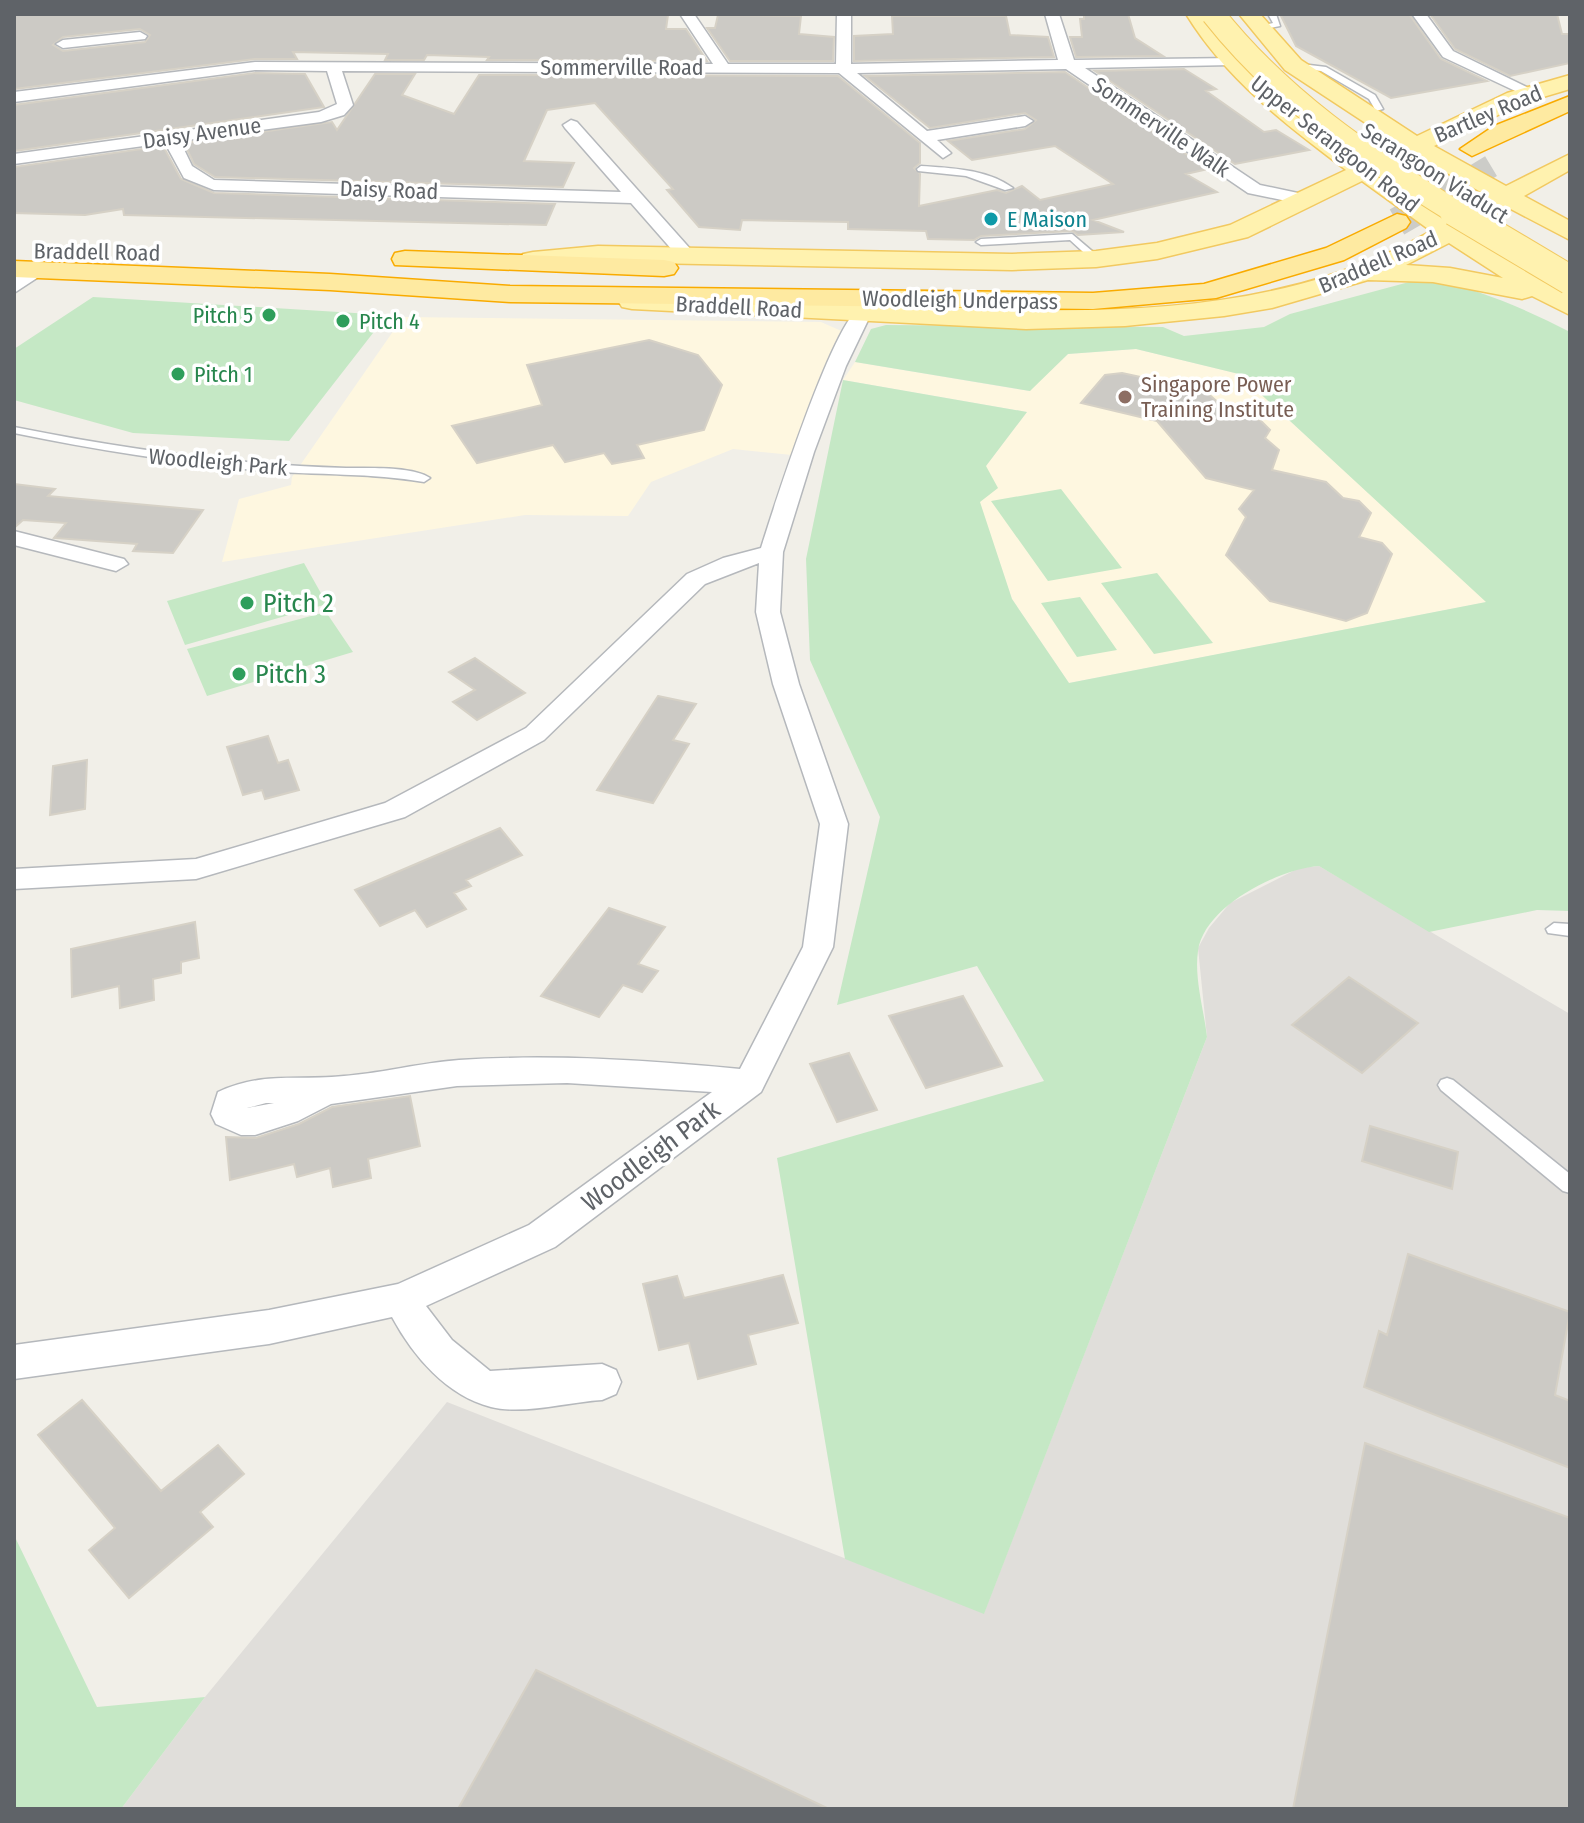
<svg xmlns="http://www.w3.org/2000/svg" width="1584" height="1823" viewBox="0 0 1584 1823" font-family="'Fira Sans Condensed',sans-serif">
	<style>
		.commercial { fill: #fef7e0 }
		.industrial { fill: #e0deda }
		.green { fill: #c5e8c5 }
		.building { fill: #cccac5; stroke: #d6d1c6; stroke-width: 2; fill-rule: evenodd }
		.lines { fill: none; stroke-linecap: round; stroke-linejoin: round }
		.trunk-tunnel-far1 { stroke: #ccccc8; stroke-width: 23; stroke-dasharray: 23 11; stroke-linecap: butt }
		.trunk-tunnel { stroke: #ccccc8; stroke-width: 29; stroke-dasharray: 29 14; stroke-linecap: butt }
		.service-casing { stroke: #b5b8bc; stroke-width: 3 }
		.minor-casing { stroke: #b5b8bc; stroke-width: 3 }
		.primary-casing { stroke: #f2c960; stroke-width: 3 }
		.trunk-casing { stroke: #f9ab00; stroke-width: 3 }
		.service { fill: #fff; fill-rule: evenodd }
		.minor { fill: #fff; fill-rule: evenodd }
		.primary { fill: #fff2af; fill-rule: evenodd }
		.trunk { fill: #feeaa1; fill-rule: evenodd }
		.primary-bridge-far1-casing { stroke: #f2c960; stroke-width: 25; stroke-linecap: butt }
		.primary-bridge-casing { stroke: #f2c960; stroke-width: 31; stroke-linecap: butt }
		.primary-bridge-far1 { stroke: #fff2af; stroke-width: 23 }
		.primary-bridge { stroke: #fff2af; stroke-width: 29 }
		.culture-dot { fill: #0f9aa8; stroke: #fff; stroke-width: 3 }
		.leisure-dot { fill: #2e9e5b; stroke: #fff; stroke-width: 3 }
		.education-dot { fill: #8d6e63; stroke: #fff; stroke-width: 3 }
		.labels { text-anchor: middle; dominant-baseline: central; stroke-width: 7; stroke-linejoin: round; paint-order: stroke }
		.far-street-label { font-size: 22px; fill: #5f6368; stroke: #fff }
		.far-culture-label { font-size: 22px; fill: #0d838f; stroke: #fff; text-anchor: start }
		.far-leisure-label { font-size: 22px; fill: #27864d; stroke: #fff; text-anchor: start }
		.far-education-label { font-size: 22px; fill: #785e54; stroke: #fff; text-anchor: start }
		.leisure-label { font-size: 26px; fill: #27864d; stroke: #fff; text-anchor: start }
		.street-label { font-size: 26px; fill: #5f6368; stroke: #fff }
	</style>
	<rect width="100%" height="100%" fill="#f1efe8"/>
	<path class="commercial" d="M 403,317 L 821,322 L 846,333 L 792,455 L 733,449 L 651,482 L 628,516 L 525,515 L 222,562 L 239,499 L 291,485 L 292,477 Z
		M 1136,349 L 1239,374 L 1487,602 L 1069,683 L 1012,599 L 979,501 L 986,466 L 1027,412 L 843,380 L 855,362 L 1029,391 L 1068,354 Z"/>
	<path class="industrial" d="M 1319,866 L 1570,1014 L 1570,1809 L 121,1809 L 205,1697 L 447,1402 L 984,1613 L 1207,1037 L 1198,948 L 1209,928 L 1230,903 L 1299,868 Z"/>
	<path class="green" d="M 1424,278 C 1477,288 1523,308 1570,332 L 1570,911 L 1537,910 L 1429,932 L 1319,866 C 1279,869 1204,906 1198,951 C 1194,978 1204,1010 1207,1037 L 984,1614 L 845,1559 L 777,1158 L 1044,1081 L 977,966 L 837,1005 L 880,817 L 810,660 L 806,559 L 843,380 L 1027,412 L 986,466 L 998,488 L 980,502 L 1012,599 L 1069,683 L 1486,602 L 1239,374 L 1136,349 L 1068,354 L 1030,391 L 855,362 L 871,329 L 886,325 L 1163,327 L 1184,336 L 1264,327 L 1290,314 Z
		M 93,297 L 387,315 L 289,441 L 133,433 L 14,400 L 14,349 Z
		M 1061,489 L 1122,568 L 1048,581 L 991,501 Z
		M 304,563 L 327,604 L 185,645 L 167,601 Z
		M 1157,573 L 1213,643 L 1154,654 L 1101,583 Z
		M 1080,597 L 1117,650 L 1077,657 L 1041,603 Z
		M 326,612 L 353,652 L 207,696 L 187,649 Z
		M 14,1535 L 97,1707 L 205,1697 L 121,1809 L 14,1809 Z"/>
	<path class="building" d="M 14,14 L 668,15 L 666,29 L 686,29 L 707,61 L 487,60 L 489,57 L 427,55 L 424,60 L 385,60 L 388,54 L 293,52 L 297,59 L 255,59 L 14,89 ZM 140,29 L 150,35 L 145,42 L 63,51 L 53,45 L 63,37 Z
		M 1084,14 L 1128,14 L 1135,38 L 1163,56 L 1076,57 L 1070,37 L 1082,37 L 1080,19 L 1084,19 Z
		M 1280,14 L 1409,14 L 1441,59 L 1487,81 L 1391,98 L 1296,46 Z
		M 1430,14 L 1557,14 L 1562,34 L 1570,34 L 1570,63 L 1510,76 L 1455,49 Z
		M 718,15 L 801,16 L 799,34 L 834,37 L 833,61 L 730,61 L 707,28 L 715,28 Z
		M 892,16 L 1006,16 L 1010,35 L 1048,37 L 1054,57 L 854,61 L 854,36 L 893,34 Z
		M 1184,69 L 1216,89 L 1206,91 L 1264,132 L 1276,130 L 1309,150 L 1235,164 L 1095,71 Z
		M 1065,72 L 1208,169 L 1186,174 L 1217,192 L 1093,220 L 1124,232 L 1078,235 L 1072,231 L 981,236 L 974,240 L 928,239 L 926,231 L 848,229 L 848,222 L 742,220 L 740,230 L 699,227 L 667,190 L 673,189 L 595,103 L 547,110 L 524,161 L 574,163 L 563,187 L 215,177 L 194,164 L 184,143 L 332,122 L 337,130 L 375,74 L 415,74 L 402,95 L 454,114 L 479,75 L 838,76 L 920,143 L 920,163 L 914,168 L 920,174 L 919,206 L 997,190 L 1006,193 L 1022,186 L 1040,200 L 1113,184 L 1055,146 L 972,160 L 948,141 L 1025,129 L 1036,120 L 1025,113 L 930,128 L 865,76 Z
		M 255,73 L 305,74 L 324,107 L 14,151 L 14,105 Z
		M 163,146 L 181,179 L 214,193 L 555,204 L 546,225 L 124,215 L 123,209 L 85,215 L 14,213 L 14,167 Z
		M 649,340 L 698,355 L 722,385 L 704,430 L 637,445 L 644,458 L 612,464 L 604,453 L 565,462 L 553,445 L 477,463 L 452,426 L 542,405 L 527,365 Z
		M 1122,373 L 1205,391 L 1230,413 L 1260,420 L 1270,430 L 1265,438 L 1279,450 L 1272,470 L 1326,482 L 1343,498 L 1359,501 L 1371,513 L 1359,537 L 1382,543 L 1392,554 L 1367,613 L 1346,621 L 1270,601 L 1226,555 L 1246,517 L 1239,509 L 1254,490 L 1206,478 L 1157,421 L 1081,403 L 1105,375 Z
		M 14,484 L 55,489 L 48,496 L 203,510 L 173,553 L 133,551 L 137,544 L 54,538 L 66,523 L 23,520 L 14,528 Z
		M 475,658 L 525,693 L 477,720 L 453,702 L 475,690 L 449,672 Z
		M 658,696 L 696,704 L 673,740 L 689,744 L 653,803 L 597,790 Z
		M 268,736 L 278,763 L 288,760 L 299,790 L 265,799 L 262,790 L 243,795 L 227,747 Z
		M 87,760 L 85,809 L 50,815 L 53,766 Z
		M 500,828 L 522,855 L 466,880 L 471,886 L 454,893 L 466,909 L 427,927 L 415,910 L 380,926 L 355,890 Z
		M 609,908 L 665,927 L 638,964 L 658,971 L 642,992 L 623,985 L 599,1017 L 541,996 Z
		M 195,922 L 199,958 L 181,962 L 181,973 L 153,979 L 154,1000 L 120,1008 L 119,986 L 72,997 L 71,949 Z
		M 1349,977 L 1418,1023 L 1362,1073 L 1292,1025 Z
		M 963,996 L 1002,1066 L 926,1088 L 889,1016 Z
		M 849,1053 L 877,1110 L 837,1122 L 810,1064 Z
		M 410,1096 L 420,1146 L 368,1159 L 371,1178 L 333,1187 L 330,1168 L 297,1177 L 294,1164 L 230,1180 L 226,1137 L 256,1138 L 299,1124 L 332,1107 Z
		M 1370,1126 L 1458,1152 L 1452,1189 L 1362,1161 Z
		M 1408,1254 L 1570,1312 L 1555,1395 L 1570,1401 L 1570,1468 L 1364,1387 L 1379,1331 L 1387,1335 Z
		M 783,1275 L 798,1323 L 748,1335 L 756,1364 L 698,1379 L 689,1343 L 659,1350 L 643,1284 L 677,1276 L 684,1298 Z
		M 82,1400 L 161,1491 L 218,1445 L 244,1474 L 200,1512 L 213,1527 L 129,1598 L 89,1550 L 115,1528 L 38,1435 Z
		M 1365,1443 L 1570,1518 L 1570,1809 L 1293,1809 Z
		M 536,1670 L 829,1809 L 458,1809 Z"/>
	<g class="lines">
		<path class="trunk-tunnel-far1" d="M 1413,213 L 1498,162"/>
		<path class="trunk-tunnel" d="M 1397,222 L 1416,211"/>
		<defs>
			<path id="service" d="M 1268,14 L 1276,14 L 1280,26 L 1256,31 L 1256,27 L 1273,23 Z
				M 1293,63 L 1326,67 L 1375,95 L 1383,109 L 1376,111 L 1369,99 L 1321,71 L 1290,67 Z
				M 921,166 C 951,168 987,169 1013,188 L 1005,190 L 966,176 L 918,171 L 917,169 Z
				M 1072,234 L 1099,257 L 1099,261 L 1093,261 L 1070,240 L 981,245 L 976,242 L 981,239 Z
				M 14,427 C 124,449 234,465 346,468 C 368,468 413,466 430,478 L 424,482 C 371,473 317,475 264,471 C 180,463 97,450 14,433 Z
				M 1554,923 L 1570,924 L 1570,936 L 1548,933 L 1546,929 Z
				M 1447,1078 L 1453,1080 L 1570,1174 L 1570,1193 L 1563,1191 L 1441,1090 L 1438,1085 L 1441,1080 Z"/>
			<path id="minor" d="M 680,14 L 694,14 L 728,64 L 836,64 L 837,14 L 851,14 L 851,64 L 1058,60 L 1045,14 L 1059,14 L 1074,60 L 1236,58 L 1238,61 L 1231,65 L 1085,68 L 1260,185 L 1312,196 L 1315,200 L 1306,205 L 1248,193 L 1066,69 L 857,73 L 927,131 L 1025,116 L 1033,121 L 1025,126 L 937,140 L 951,153 L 943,158 L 839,73 L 342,71 L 353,105 L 344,115 L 321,122 L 180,141 L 192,166 L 214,180 L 621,192 L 565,128 L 563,125 L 571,120 L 577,122 L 693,252 L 696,256 L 687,261 L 681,260 L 631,203 L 214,190 L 184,178 L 165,143 L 14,164 L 14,154 L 319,112 L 337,104 L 327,71 L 255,70 L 14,102 L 14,92 L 255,62 L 713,64 Z
				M 1412,14 L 1426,14 L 1453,51 L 1539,93 L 1526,96 L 1443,57 Z
				M 140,32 L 147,36 L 145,39 L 63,48 L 56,44 L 63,40 Z
				M 36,264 L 43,266 L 43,274 L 14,293 L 14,278 Z
				M 861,308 L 871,314 L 846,366 L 814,452 L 783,552 L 780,612 L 799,684 L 848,824 L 833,947 L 761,1092 L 555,1247 L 426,1306 L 452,1340 L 490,1371 L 602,1364 L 616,1370 L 621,1382 L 616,1394 L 602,1400 C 568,1402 524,1415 491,1407 C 447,1396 413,1356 392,1317 L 269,1344 L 14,1379 L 14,1345 L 269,1310 L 398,1284 L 529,1225 L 712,1092 L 567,1083 L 457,1086 L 331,1104 L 298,1121 L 255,1135 L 241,1135 L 216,1124 L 211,1114 L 218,1092 C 264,1071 297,1081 344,1076 C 382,1073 420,1063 459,1060 C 553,1054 646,1060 740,1069 L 803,947 L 820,824 L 773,684 L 756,612 L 759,563 L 705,584 L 544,740 L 405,817 L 196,879 L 14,889 L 14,869 L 196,859 L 385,803 L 526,728 L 687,574 L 723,558 L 761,548 C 772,513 835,315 861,308 ZM 266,1103 L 274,1103 L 247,1108 Z
				M 14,531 L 124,559 L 128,564 L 116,571 L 14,545 Z"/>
			<path id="primary" d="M 1186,14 L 1206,14 C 1246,75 1308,118 1365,161 L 1399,145 L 1285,70 L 1239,14 L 1260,14 L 1301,60 L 1417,136 L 1507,93 L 1570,75 L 1570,89 L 1523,103 L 1434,146 L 1506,186 L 1570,154 L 1570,170 L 1524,196 L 1570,221 L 1570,240 L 1507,207 L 1467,232 L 1570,295 L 1570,315 L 1532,296 L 1522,299 L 1433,282 L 1368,280 L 1272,308 L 1224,316 L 1125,326 L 1026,329 L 632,309 L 622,307 L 618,301 L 622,295 L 632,293 C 721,297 810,301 898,305 C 1077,314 1271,323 1431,231 L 1362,181 L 1248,237 L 1157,259 L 1096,267 L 1012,270 L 598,262 L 533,268 L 523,266 L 520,260 L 523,254 L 533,252 L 598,246 L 1012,254 L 1096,251 L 1157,243 L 1230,225 L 1346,170 C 1286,125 1226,79 1186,14 ZM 1415,155 L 1488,196 L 1450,220 L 1381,172 ZM 1449,243 L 1503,278 L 1450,268 L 1406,265 Z"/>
			<path id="trunk" d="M 1570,96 L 1570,111 L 1472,156 L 1460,149 L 1494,126 Z
				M 1397,214 L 1406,216 L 1410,222 L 1406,228 L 1344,260 L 1216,298 L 1093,309 L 510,302 L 330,290 L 14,277 L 14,261 L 330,274 L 510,286 L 1093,293 L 1204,284 L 1326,248 Z
				M 405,251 L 664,260 L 674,262 L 678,268 L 674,274 L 664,276 L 395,265 L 392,259 L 395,253 Z"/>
		</defs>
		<use href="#service" class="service-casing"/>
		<use href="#minor" class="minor-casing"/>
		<use href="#primary" class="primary-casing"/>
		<use href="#trunk" class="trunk-casing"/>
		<use href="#service" class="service"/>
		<use href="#minor" class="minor"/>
		<use href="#primary" class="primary"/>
		<use href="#trunk" class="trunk"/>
		<defs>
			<path id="primary-bridge-far1" d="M 1213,14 C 1280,99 1366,157 1457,213"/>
			<path id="primary-bridge" d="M 1454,211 L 1570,280"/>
		</defs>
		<use href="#primary-bridge-far1" class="primary-bridge-far1-casing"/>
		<use href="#primary-bridge" class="primary-bridge-casing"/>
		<use href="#primary-bridge-far1" class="primary-bridge-far1"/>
		<use href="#primary-bridge" class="primary-bridge"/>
	</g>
	<circle class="culture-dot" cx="991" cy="219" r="8"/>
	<g class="leisure-dot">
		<circle cx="269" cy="315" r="8"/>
		<circle cx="343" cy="321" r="8"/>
		<circle cx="178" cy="374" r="8"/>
		<circle cx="247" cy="603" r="8"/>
		<circle cx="239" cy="674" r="8"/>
	</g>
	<circle class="education-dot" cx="1125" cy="397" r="8"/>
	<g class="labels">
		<g class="far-street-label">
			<text x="622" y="67">Sommerville Road</text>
			<text transform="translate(1488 114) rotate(-23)">Bartley Road</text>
			<text transform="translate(1161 127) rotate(34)">Sommerville Walk</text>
			<text transform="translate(202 133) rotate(-8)">Daisy Avenue</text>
			<text transform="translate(1335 144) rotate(38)">Upper Serangoon Road</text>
			<text transform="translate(1435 173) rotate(32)">Serangoon Viaduct</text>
			<text transform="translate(389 190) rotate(2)">Daisy Road</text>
			<text transform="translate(97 252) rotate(1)">Braddell Road</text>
			<text transform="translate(1378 262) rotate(-23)">Braddell Road</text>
			<text transform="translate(960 300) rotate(1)">Woodleigh Underpass</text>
			<text transform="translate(739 307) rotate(3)">Braddell Road</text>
			<text transform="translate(218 462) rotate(5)">Woodleigh Park</text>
		</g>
		<g class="far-culture-label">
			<text x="1007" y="219">E Maison</text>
		</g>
		<g class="far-leisure-label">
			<text x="253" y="315" text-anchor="end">Pitch 5</text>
			<text x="359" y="321">Pitch 4</text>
			<text x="194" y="374">Pitch 1</text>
		</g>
		<g class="far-education-label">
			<text x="1141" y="384">Singapore Power<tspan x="1141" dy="25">Training Institute</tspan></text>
		</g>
		<g class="leisure-label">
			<text x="263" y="603">Pitch 2</text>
			<text x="255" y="674">Pitch 3</text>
		</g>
		<g class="street-label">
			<text transform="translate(651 1156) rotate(-37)">Woodleigh Park</text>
		</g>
	</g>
	<rect width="1584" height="1823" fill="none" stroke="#5f6368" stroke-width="32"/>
</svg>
